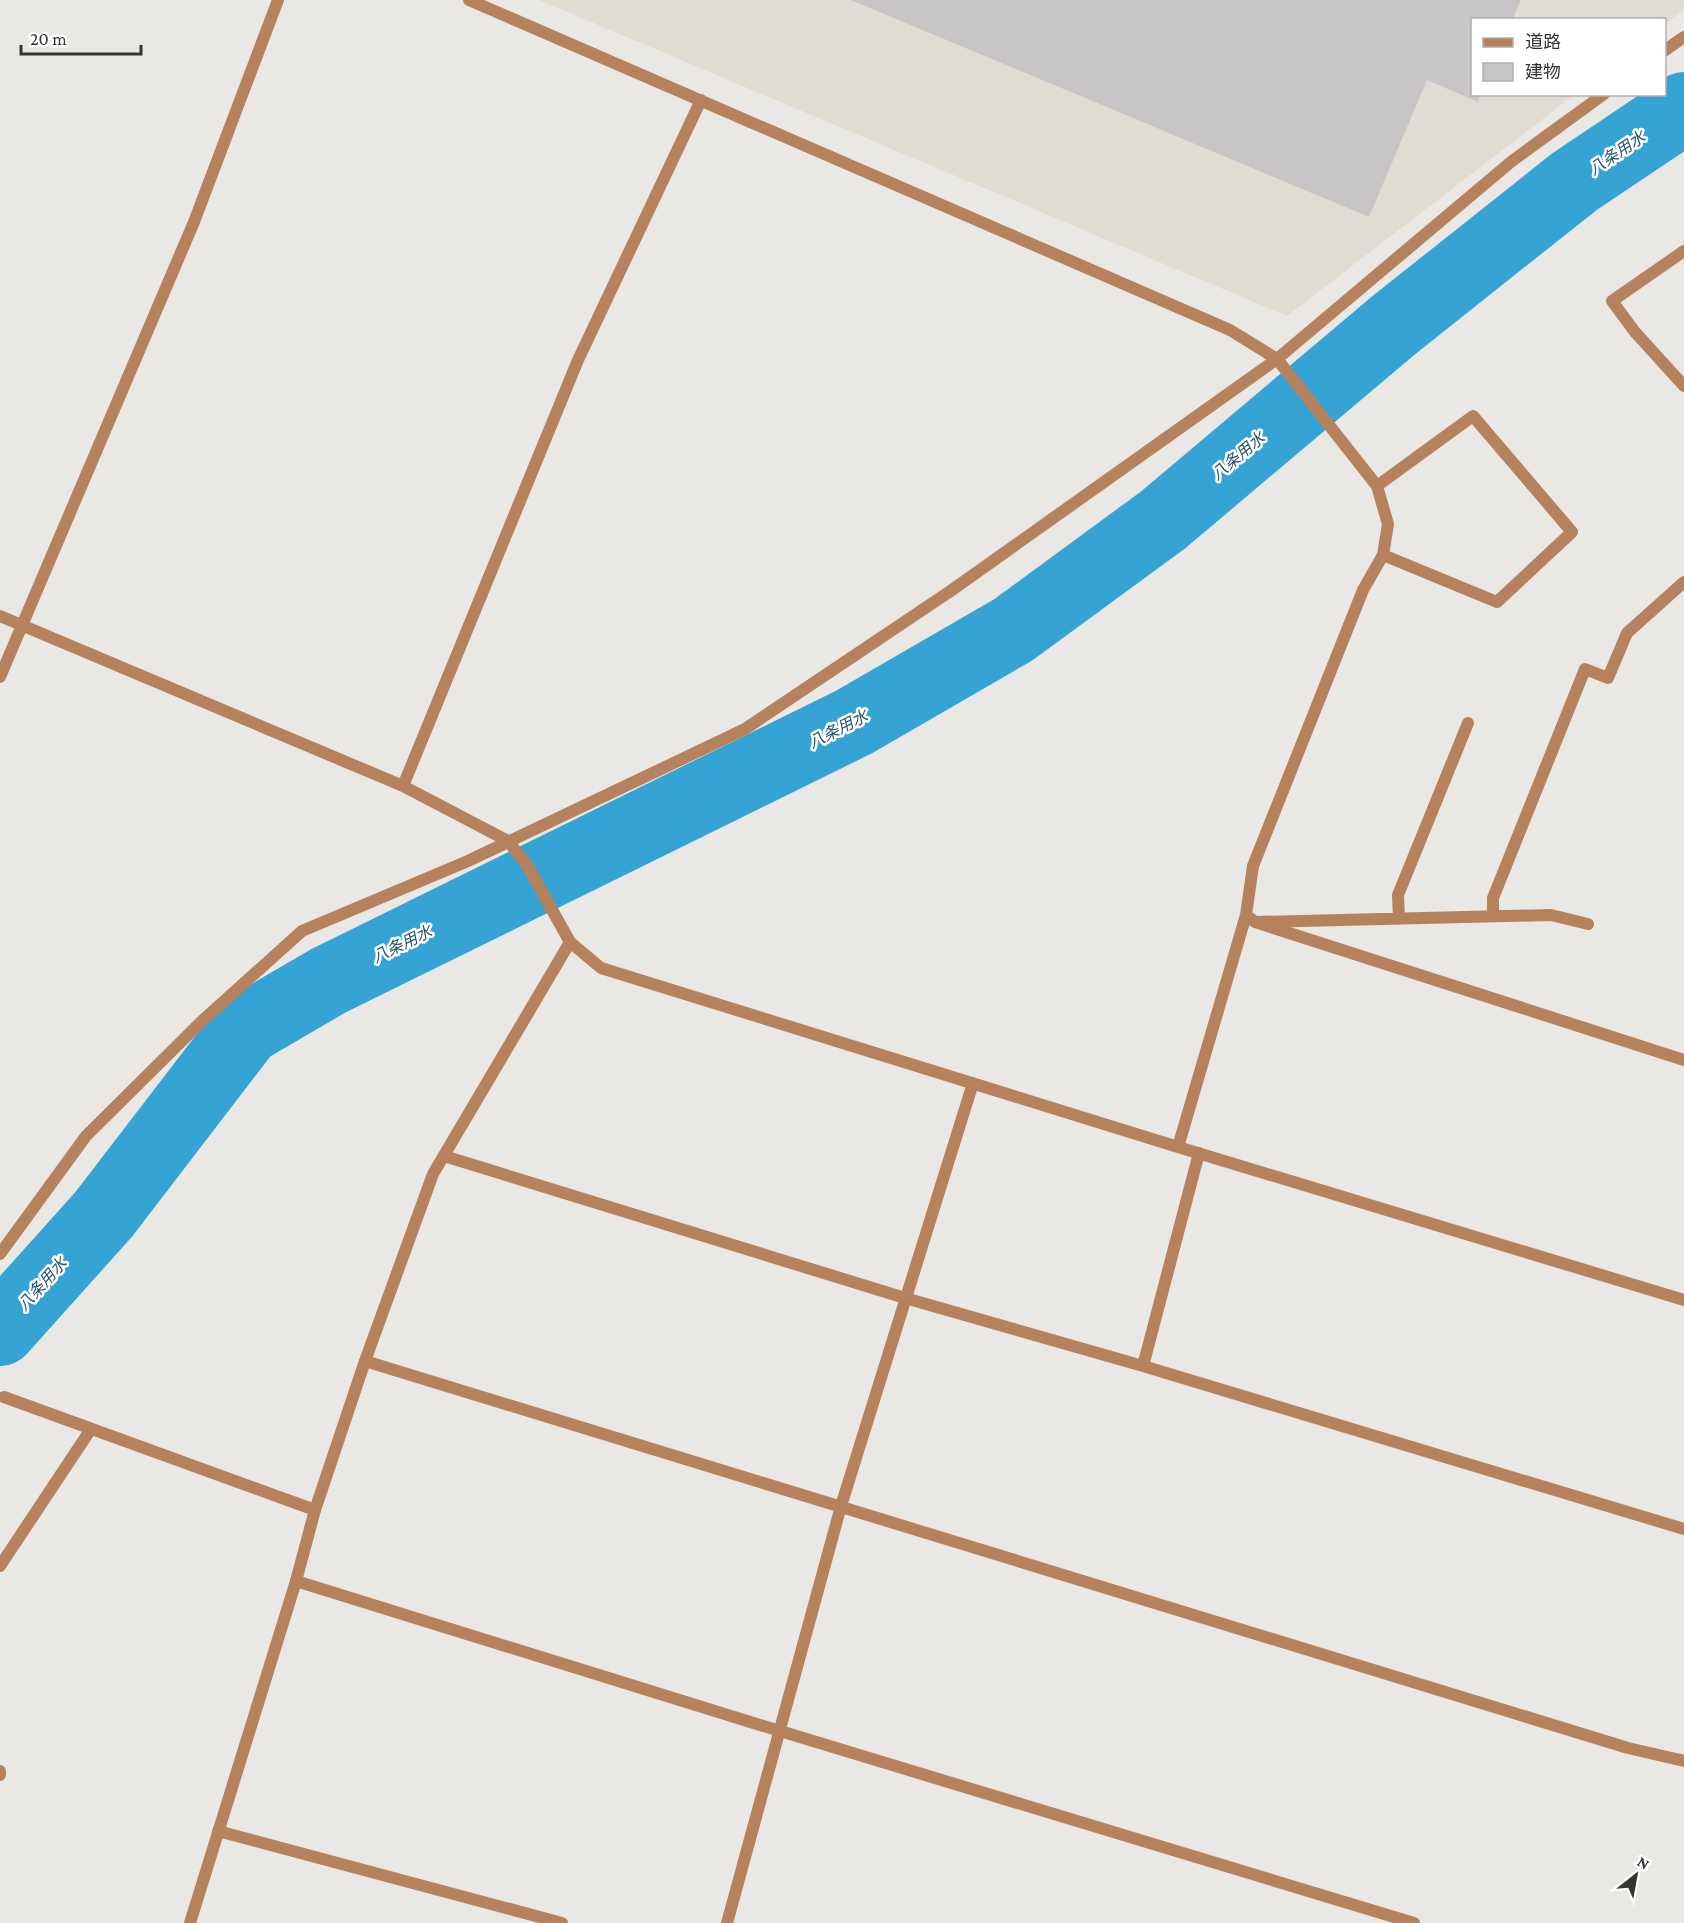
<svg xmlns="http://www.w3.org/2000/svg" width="1684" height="1923" viewBox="0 0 1684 1923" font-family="'Crimson Pro','Noto Sans JP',serif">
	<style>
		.built { fill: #e0dcd2 }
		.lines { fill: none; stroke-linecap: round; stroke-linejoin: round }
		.river { stroke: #35a4d5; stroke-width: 72 }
		.building { fill: #c8c5c7 }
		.service { stroke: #b6825e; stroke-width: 12 }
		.minor { stroke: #b6825e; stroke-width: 12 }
		.tertiary { stroke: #b6825e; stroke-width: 12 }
		.labels { text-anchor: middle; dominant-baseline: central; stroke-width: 5; stroke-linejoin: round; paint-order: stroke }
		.water-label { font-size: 16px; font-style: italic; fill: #285469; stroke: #fff }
	</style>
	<rect width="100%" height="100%" fill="#e9e8e4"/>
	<path class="built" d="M 539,0 L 1684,0 L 1684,9 L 1665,24 L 1664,20 L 1472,20 L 1472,94 L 1574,95 L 1287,316 Z"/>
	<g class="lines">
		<path class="river" d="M 0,1330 L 104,1214 L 246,1029 L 328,981 L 854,722 L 1013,630 L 1163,520 L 1394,325 L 1574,182 L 1684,108"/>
	</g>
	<path class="building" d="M 851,0 L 1521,0 L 1512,20 L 1472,20 L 1472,94 L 1481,94 L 1478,102 L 1427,80 L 1369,217 Z"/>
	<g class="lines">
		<path class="service" d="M 1684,251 L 1612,301 L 1635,332 L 1684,386
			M 1377,486 L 1473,416 L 1572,532 L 1497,602 L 1383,555
			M 1493,916 L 1493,898 L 1585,669 L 1608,678 L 1627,633 L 1684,582
			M 1399,919 L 1398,895 L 1468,723
			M 1256,922 L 1551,915 L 1588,924
			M 444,1156 L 905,1298 L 1143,1366 L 1684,1529
			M 1143,1366 L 1199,1153
			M 4,1397 L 315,1510
			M 0,1566 L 91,1429
			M 296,1581 L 760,1725 L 1414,1923
			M 0,1771 L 0,1775"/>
		<path class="minor" d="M 469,0 L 1230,330 L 1277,359 L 1377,486 L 1388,524 L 1383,555 L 1363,590 L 1253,866 L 1246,915 L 1178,1147
			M 1664,51 L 1684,37
			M 0,616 L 403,786 L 508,841 L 527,865 L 570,942 L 601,968 L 1178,1147 L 1684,1300
			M 403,786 L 578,360 L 701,100
			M 1246,915 L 1255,922 L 1684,1060
			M 0,1254 L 86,1136 L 202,1021 L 302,931 L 468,861 L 745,729 L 952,590 L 1277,359 L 1512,161 L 1604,94
			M 365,1361 L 1628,1748 L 1684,1761
			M 218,1831 L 562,1923
			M 190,1923 L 296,1581 L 315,1510 L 365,1361 L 433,1174 L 570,942
			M 727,1923 L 841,1506 L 973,1083"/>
		<path class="tertiary" d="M 0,677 L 194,222 L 278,0"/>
	</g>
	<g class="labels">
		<g class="water-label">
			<text transform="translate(1617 153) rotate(-34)">八条用水</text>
			<text transform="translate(1238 456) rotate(-40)">八条用水</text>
			<text transform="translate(838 729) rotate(-27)">八条用水</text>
			<text transform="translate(402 944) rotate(-26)">八条用水</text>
			<text transform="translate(42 1284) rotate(-48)">八条用水</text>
		</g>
	</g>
	<rect x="1471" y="18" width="195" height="78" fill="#ffffff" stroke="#aeaead" stroke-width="1.5"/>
	<rect x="1483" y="38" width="30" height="9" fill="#b6825e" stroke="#aeaead" stroke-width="1.5"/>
	<text x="1525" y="48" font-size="18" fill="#353433">道路</text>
	<rect x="1483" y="63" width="30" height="18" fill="#c8c5c7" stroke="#aeaead" stroke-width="1.5"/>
	<text x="1525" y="78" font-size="18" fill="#353433">建物</text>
	<g transform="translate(1636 1875) rotate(31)" stroke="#ffffff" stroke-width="4.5" paint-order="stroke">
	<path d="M0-4.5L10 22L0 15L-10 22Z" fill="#353433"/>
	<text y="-9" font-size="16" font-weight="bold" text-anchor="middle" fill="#353433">N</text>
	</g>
	<path d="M21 45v9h120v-9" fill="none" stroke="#353433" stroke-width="3"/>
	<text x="30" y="45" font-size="18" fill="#353433" stroke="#ffffff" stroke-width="4.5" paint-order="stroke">20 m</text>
</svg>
